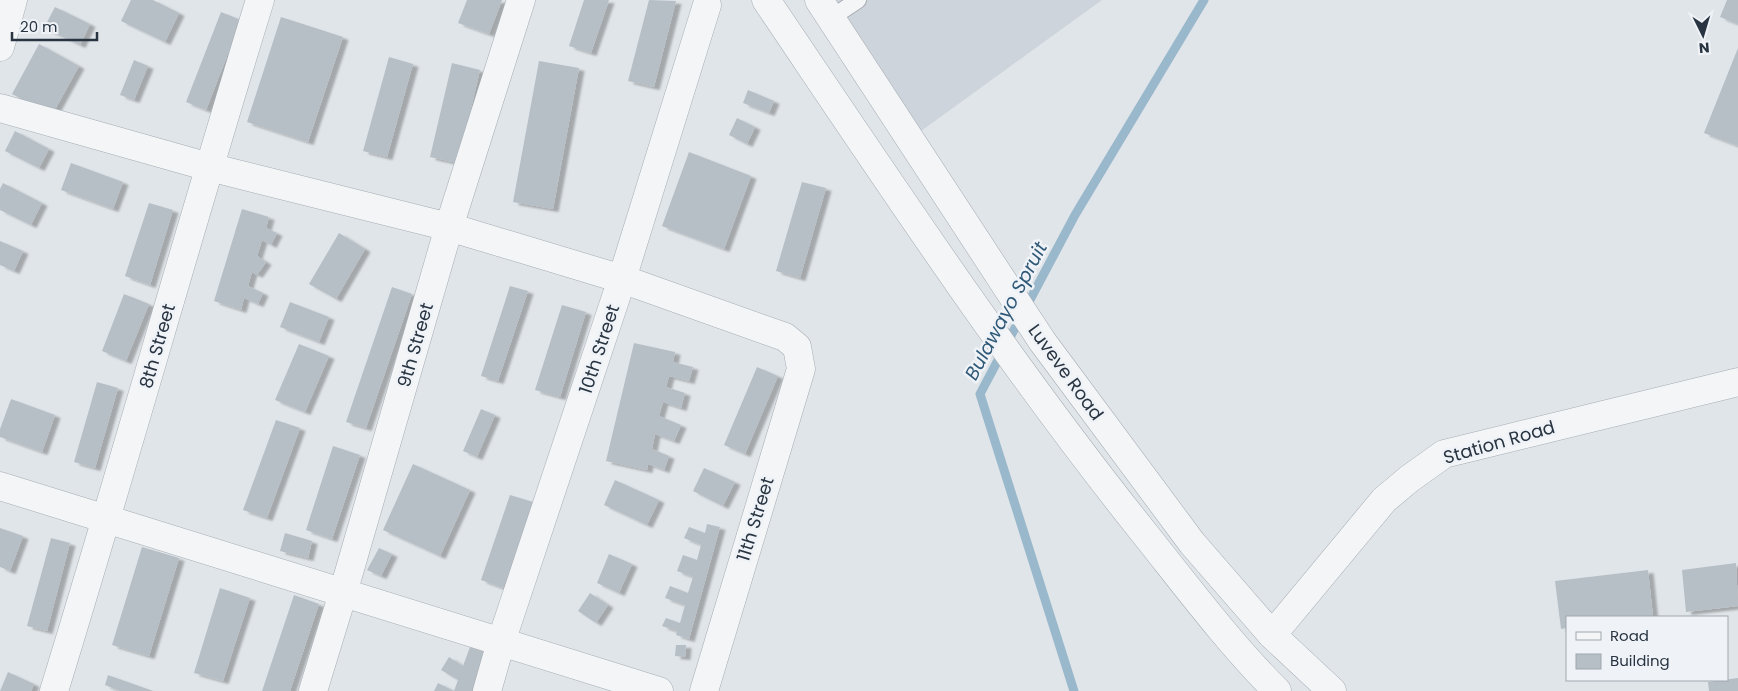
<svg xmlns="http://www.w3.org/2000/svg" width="1738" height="691" viewBox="0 0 1738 691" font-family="Poppins,sans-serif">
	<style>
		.built { fill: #ced4db }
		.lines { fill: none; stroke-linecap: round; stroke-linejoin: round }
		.stream { stroke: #99b8cb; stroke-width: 9 }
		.building { fill: #b7bfc6; filter: url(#shadow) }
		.service-casing { stroke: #a5acb3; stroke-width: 18 }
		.minor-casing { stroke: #a5acb3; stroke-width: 29 }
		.tertiary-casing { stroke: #a5acb3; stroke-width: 29 }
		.service { stroke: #f3f5f7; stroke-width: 16 }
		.minor { stroke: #f3f5f7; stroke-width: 28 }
		.tertiary { stroke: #f3f5f7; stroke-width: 28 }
		.labels { text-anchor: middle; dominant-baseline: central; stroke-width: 5; stroke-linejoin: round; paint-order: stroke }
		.street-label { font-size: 18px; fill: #283441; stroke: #eff3f7 }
		.water-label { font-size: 19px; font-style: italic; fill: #305977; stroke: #eff3f7 }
	</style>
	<defs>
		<filter id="shadow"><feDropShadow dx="5.5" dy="3" stdDeviation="1" flood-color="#0004"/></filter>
	</defs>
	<rect width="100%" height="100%" fill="#e0e5e9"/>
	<path class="built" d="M 828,0 L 1102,0 L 917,134 Z"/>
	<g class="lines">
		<path class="stream" d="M 1074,691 L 980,394 L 1075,215 L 1204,0"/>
	</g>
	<path class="building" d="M 131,0 L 153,0 L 179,13 L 165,42 L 121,21 Z
		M 467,0 L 502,0 L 489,34 L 458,23 Z
		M 584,0 L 609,0 L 591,53 L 569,46 Z
		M 649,0 L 676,1 L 654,87 L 628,81 Z
		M 1727,0 L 1738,0 L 1738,24 L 1720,17 Z
		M 55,7 L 90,24 L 80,45 L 44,28 Z
		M 221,12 L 241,20 L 206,110 L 186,102 Z
		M 281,17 L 343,37 L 308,142 L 247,122 Z
		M 39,44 L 79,66 L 52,115 L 12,94 Z
		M 1738,48 L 1738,146 L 1704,133 Z
		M 389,57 L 413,64 L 387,157 L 363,151 Z
		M 134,60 L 148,66 L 134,100 L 120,95 Z
		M 539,61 L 579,68 L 553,209 L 513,202 Z
		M 452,63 L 480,70 L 458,163 L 430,157 Z
		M 748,90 L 774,101 L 769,113 L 743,103 Z
		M 737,118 L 755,127 L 747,144 L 729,135 Z
		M 15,131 L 49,149 L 39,168 L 5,151 Z
		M 689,152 L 751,176 L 724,249 L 662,226 Z
		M 71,163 L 123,182 L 113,209 L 61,190 Z
		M 802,182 L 826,188 L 800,278 L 776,271 Z
		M 3,183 L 42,203 L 31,225 L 0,210 L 0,189 Z
		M 149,203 L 173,210 L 150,285 L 125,276 Z
		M 242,209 L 269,217 L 266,228 L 277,233 L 271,245 L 262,240 L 257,256 L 266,262 L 257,275 L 252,272 L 248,286 L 263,293 L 258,304 L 244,298 L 241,310 L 214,301 Z
		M 339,233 L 365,249 L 336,299 L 309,284 Z
		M 0,241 L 23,251 L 14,271 L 0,265 Z
		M 510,286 L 528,291 L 498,381 L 481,376 Z
		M 392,287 L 412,294 L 366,428 L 346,422 Z
		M 124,294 L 149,304 L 126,361 L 102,351 Z
		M 290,302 L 329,317 L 319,342 L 280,327 Z
		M 562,305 L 586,312 L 560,397 L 535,390 Z
		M 634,343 L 675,352 L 673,362 L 693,367 L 689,381 L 669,376 L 666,387 L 685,393 L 681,408 L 663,402 L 659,416 L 681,425 L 674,441 L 655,434 L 652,449 L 669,456 L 664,470 L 648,464 L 647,470 L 606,461 Z
		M 299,344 L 329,356 L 305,412 L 275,400 Z
		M 757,367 L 778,376 L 745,454 L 724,445 Z
		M 97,382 L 118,388 L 95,468 L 74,462 Z
		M 11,399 L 55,415 L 42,452 L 0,437 L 0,429 Z
		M 481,409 L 495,415 L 477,457 L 463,451 Z
		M 276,420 L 300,428 L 267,518 L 243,510 Z
		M 333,446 L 360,455 L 332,539 L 306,530 Z
		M 413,464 L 470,490 L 440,556 L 383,530 Z
		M 704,468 L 735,482 L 723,506 L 693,491 Z
		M 615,480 L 659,500 L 647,525 L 604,505 Z
		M 510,495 L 533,502 L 503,588 L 481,580 Z
		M 707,524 L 720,527 L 689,639 L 676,635 L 677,631 L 662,626 L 666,618 L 680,623 L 685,605 L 665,598 L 670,586 L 688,593 L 693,577 L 677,571 L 683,555 L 697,560 L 701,545 L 684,538 L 689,527 L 705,533 Z
		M 0,528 L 23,536 L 10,571 L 0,567 Z
		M 285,533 L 312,541 L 308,558 L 280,551 Z
		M 51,538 L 70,543 L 47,631 L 27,626 Z
		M 142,547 L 179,558 L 149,656 L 112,645 Z
		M 379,548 L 392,554 L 381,576 L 367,570 Z
		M 609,554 L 632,564 L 619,593 L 597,583 Z
		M 1736,563 L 1738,606 L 1686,612 L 1682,570 Z
		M 1648,570 L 1653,617 L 1567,617 L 1567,628 L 1561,629 L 1555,581 Z
		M 220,588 L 250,598 L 223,681 L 194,673 Z
		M 590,593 L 608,605 L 596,623 L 578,611 Z
		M 294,595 L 319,604 L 290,691 L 262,691 Z
		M 676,645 L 686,645 L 685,657 L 675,656 Z
		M 470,647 L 488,653 L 474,691 L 434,691 L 438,683 L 454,691 L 458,680 L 441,670 L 449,657 L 463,666 Z
		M 8,672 L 34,684 L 31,691 L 0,691 Z
		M 108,675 L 153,691 L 120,691 L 105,685 Z
		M 1738,678 L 1738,691 L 1709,691 L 1708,682 Z"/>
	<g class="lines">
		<defs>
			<path id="service" d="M 831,18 L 858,0"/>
			<path id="minor" d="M 0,47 L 13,0
				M 0,108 L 209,167 L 449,227 L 622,279 L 785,337 L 797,347 L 801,369 L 704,691
				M 0,486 L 659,691
				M 1272,635 L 1384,500 L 1409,479 L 1444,454 L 1738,382
				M 54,691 C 125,461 189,230 260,0
				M 313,691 L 343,593 L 449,227 L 521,0
				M 487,691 L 501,642 L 622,279 L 707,5"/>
			<path id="tertiary" d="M 766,0 C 887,179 1006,360 1141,529 C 1185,584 1227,641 1277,691
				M 819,0 L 1042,341 L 1192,543 L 1272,635 L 1332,691"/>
		</defs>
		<use href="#service" class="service-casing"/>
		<use href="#minor" class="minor-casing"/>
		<use href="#tertiary" class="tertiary-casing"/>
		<use href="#service" class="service"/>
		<use href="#minor" class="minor"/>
		<use href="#tertiary" class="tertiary"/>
	</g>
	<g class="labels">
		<g class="street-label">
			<text transform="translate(415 345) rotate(-74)">9th Street</text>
			<text transform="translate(157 346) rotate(-74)">8th Street</text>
			<text transform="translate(599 349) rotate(-72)">10th Street</text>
			<text transform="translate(1066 372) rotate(54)">Luveve Road</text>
			<text transform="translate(1499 442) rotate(-16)">Station Road</text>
			<text transform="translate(755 519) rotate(-73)">11th Street</text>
		</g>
		<g class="water-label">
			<text transform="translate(1006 311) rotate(-62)">Bulawayo Spruit</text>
		</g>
	</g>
	<rect x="1566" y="616" width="162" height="65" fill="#eff3f7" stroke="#9fa7ae"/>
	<rect x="1576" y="632" width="25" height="8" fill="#f3f5f7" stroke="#9fa7ae"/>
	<text x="1610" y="641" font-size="15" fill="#283441">Road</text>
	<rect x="1576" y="654" width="25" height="15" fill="#b7bfc6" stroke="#9fa7ae"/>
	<text x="1610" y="666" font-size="15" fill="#283441">Building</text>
	<g transform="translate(1703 35) rotate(175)" stroke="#eff3f7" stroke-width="4" paint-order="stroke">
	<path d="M0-4L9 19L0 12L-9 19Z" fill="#283441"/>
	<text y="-8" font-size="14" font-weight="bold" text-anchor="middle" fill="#283441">N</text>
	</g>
	<path d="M12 32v8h85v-8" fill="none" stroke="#283441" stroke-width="2.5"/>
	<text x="20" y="32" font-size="15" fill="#283441" stroke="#eff3f7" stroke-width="4" paint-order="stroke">20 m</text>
</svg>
